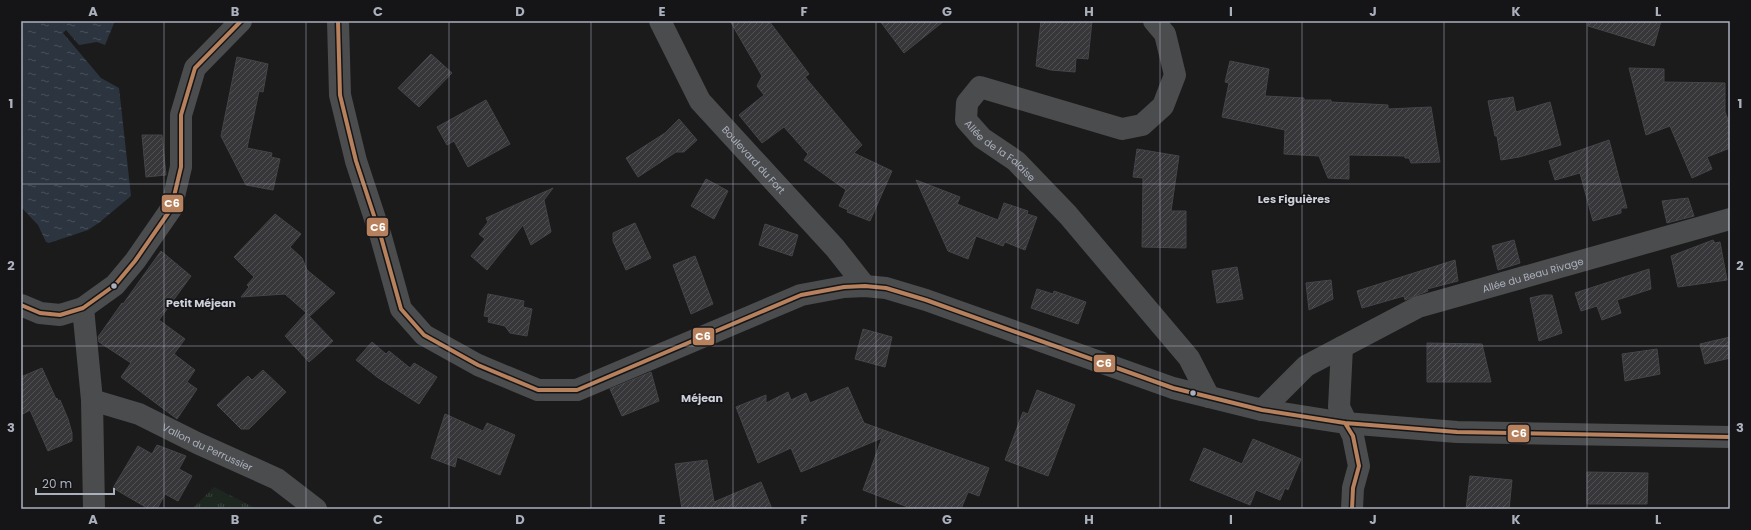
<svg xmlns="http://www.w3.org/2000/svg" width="1751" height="530" viewBox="0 0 1751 530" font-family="Poppins,sans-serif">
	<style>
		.grass { fill: url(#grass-tufts) }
		.water { fill: url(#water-ripples) }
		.building { fill: url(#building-hatch); stroke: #444548 }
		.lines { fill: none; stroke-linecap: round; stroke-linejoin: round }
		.minor { stroke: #4b4c4e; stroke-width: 22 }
		.bus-1-casing { stroke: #151518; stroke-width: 7 }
		.bus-1 { stroke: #b6815c; stroke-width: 4 }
		.grid { fill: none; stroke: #abb0bd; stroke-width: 1; stroke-opacity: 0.55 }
		.bus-dot { fill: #abb0bd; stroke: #151518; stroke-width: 1.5 }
		.labels { text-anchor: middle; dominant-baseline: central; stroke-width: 3.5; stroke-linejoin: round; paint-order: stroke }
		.street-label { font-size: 10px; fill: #abb0bd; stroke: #151518 }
		.neighbourhood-label { font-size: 11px; font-weight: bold; fill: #cdcfd9; stroke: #151518 }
		.line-badge { stroke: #151518; stroke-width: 1.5 }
		.badge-label { font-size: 11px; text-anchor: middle; font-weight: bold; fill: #fff }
		.neatline { fill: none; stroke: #abb0bd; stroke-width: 1.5 }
		.grid-label { font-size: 13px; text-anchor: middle; font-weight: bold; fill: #abb0bd }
	</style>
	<defs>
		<pattern id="grass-tufts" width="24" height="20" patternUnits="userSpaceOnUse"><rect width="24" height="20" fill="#1e2620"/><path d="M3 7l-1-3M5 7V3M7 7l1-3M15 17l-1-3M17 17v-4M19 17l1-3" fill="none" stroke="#3c433e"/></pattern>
		<pattern id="water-ripples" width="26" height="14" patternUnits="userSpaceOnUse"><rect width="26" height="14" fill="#2c353f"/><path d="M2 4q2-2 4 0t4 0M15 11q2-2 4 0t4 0" fill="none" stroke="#485059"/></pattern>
		<pattern id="building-hatch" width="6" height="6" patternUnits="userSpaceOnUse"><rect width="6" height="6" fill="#37373a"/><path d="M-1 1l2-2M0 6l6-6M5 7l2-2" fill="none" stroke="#515155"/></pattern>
	</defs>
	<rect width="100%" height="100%" fill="#1b1b1c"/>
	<path class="grass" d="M 214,487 L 257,509 L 192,509 Z"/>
	<path class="water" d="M 21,21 L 115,21 L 105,45 L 97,42 L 79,45 L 66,30 L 63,33 L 101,78 L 119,88 L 131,196 L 100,222 L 88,230 L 49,243 L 46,242 L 38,225 L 21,207 Z"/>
	<path class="building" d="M 730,21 L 769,21 L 809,74 L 805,77 L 862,145 L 854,153 L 892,171 L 870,221 L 847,212 L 848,210 L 839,206 L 846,190 L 804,160 L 808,154 L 784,127 L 762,143 L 739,115 L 764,95 L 757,86 L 762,76 Z
		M 880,21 L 944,21 L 904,53 Z
		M 1041,21 L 1092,21 L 1088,59 L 1076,58 L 1075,72 L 1051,70 L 1036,66 Z
		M 1589,21 L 1661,21 L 1654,46 L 1588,26 Z
		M 431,54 L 452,73 L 419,107 L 398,88 Z
		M 237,57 L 268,64 L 263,92 L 259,91 L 247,148 L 272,153 L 271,157 L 280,159 L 273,190 L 246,185 L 221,136 Z
		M 1230,61 L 1269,69 L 1265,96 L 1304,98 L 1304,100 L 1331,100 L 1331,102 L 1388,105 L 1388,109 L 1431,107 L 1440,162 L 1411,163 L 1409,158 L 1405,158 L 1405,156 L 1349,155 L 1349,179 L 1328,178 L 1319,156 L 1284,154 L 1285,130 L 1222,117 L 1229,83 L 1225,82 Z
		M 1629,68 L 1664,69 L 1664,82 L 1725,83 L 1725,112 L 1730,125 L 1730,148 L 1707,157 L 1712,169 L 1692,178 L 1670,126 L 1646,135 Z
		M 1513,97 L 1516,112 L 1550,102 L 1561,145 L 1519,157 L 1501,160 L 1497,136 L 1495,136 L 1488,101 Z
		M 486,100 L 510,144 L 468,167 L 454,141 L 447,145 L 437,127 Z
		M 679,119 L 697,140 L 684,152 L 676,152 L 638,177 L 626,158 L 665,133 Z
		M 142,135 L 162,135 L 166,175 L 146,177 Z
		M 1609,140 L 1627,208 L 1621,208 L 1621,213 L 1593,221 L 1580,173 L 1555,180 L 1549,161 Z
		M 1137,149 L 1179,156 L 1171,211 L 1186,211 L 1186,248 L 1142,247 L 1143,178 L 1133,177 Z
		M 706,179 L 728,191 L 714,219 L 691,206 Z
		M 916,180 L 960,197 L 957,204 L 998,220 L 1004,203 L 1028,211 L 1027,214 L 1037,217 L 1025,250 L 1005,242 L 1003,246 L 976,236 L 968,259 L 948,251 Z
		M 553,188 L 544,200 L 551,232 L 531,245 L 523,225 L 487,270 L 471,256 L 485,239 L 479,234 L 488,222 L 486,218 Z
		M 1688,198 L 1694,216 L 1667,223 L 1662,201 Z
		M 275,214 L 301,234 L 290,247 L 302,258 L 307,270 L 335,293 L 310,316 L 285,294 L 241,297 L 249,287 L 247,285 L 254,277 L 234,257 Z
		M 635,223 L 651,258 L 626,270 L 613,241 L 613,233 Z
		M 765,224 L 798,235 L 792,256 L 759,245 Z
		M 1514,240 L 1520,263 L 1498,270 L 1492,246 Z
		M 1713,240 L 1715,243 L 1720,242 L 1727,280 L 1678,287 L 1671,256 Z
		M 161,251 L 191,276 L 159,320 L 185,339 L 174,354 L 195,370 L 187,382 L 197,389 L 177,419 L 121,377 L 131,363 L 99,342 L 98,337 L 122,303 L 123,304 Z
		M 695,256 L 713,304 L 691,314 L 673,265 Z
		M 1455,260 L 1458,281 L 1427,289 L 1428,291 L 1405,300 L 1404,296 L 1362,308 L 1357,291 Z
		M 1237,267 L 1243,299 L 1217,303 L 1212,271 Z
		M 1649,269 L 1651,289 L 1617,300 L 1621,313 L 1602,320 L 1597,306 L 1581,311 L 1575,293 Z
		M 1331,280 L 1333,299 L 1309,310 L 1306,283 Z
		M 1037,289 L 1053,294 L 1054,291 L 1086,302 L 1078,324 L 1031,308 Z
		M 488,294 L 524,301 L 523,307 L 532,309 L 527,336 L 510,333 L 505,326 L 488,322 L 489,317 L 484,316 Z
		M 1543,295 L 1552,295 L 1562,333 L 1539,341 L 1530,298 Z
		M 306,313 L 333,341 L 309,362 L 285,336 Z
		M 863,329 L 892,337 L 885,367 L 855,359 Z
		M 1730,337 L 1730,358 L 1705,364 L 1700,344 Z
		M 372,342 L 386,354 L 389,351 L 410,368 L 414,363 L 437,377 L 419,404 L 377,377 L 356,360 Z
		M 1427,343 L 1482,344 L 1491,382 L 1427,382 Z
		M 1657,349 L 1660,374 L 1625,381 L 1622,354 Z
		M 42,368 L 56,399 L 57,398 L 58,401 L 60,400 L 68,419 L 72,433 L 72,441 L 48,451 L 30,410 L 21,415 L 21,377 Z
		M 263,370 L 286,392 L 249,429 L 241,429 L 217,405 L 248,376 L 252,380 Z
		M 651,372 L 659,401 L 622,416 L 610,389 Z
		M 848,387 L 864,423 L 989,468 L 979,496 L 968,492 L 961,509 L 913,509 L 863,490 L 882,438 L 801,472 L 791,448 L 758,463 L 736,407 L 766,395 L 766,403 L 788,392 L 791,400 L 806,393 L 810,403 Z
		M 1037,390 L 1075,405 L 1048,476 L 1005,460 L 1023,412 L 1028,414 Z
		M 445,414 L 483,431 L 487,423 L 515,435 L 500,475 L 457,457 L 455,467 L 431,458 Z
		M 1253,439 L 1301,459 L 1288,490 L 1285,488 L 1280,500 L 1256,490 L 1250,505 L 1190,480 L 1204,448 L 1242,464 Z
		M 157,445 L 186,456 L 179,469 L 192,476 L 178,501 L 165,494 L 157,509 L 149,509 L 113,488 L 138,446 L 152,454 Z
		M 707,460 L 714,502 L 761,482 L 772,509 L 682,509 L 675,464 Z
		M 1587,472 L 1648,473 L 1647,504 L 1587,504 Z
		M 1470,476 L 1512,480 L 1509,509 L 1466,509 Z"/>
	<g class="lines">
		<g class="minor">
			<path d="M 338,21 L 340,95 L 356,161 L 381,237 L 401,309 L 424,335 L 478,365 L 538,390 L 577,390 L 801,295 L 844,287 L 865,286 L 886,288 L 926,300 L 1173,388 L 1262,410 L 1345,423 L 1457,432 L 1730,437"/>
			<path id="s1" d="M 660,21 L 700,101 L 835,248 L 865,286"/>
			<path id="s2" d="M 1154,21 L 1165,34 L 1175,75 L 1163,106 L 1142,125 L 1122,129 L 980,87 L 967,103 L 966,120 L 982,138 L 1016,161 L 1068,215 L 1189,358 L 1209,397"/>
			<path d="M 21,305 L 40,313 L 60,315 L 83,308 L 115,285 L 135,261 L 171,209 L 181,167 L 181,115 L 195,68 L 241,21"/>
			<path d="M 83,308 L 92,400 L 94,509"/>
			<path d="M 1342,347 L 1339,407 L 1353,436 L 1359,466 L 1353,488 L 1352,509"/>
			<path id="s3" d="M 92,400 L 139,414 L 197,443 L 277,479 L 316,509"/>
			<path id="s4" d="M 1262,410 L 1306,366 L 1418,307 L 1730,219"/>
		</g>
		<defs>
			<path id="bus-1" d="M 338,21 L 340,95 L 356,161 L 381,237 L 401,309 L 424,335 L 478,365 L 538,390 L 577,390 L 801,295 L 844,287 L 865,286 L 886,288 L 926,300 L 1173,388 L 1262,410 L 1345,423 L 1457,432 L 1730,437
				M 21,305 L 40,313 L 60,315 L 83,308 L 115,285 L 135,261 L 171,209 L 181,167 L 181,115 L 195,68 L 241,21
				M 1345,423 L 1353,436 L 1359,466 L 1353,488 L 1352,509"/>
		</defs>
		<use href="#bus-1" class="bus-1-casing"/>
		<use href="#bus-1" class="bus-1"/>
	</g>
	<path class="grid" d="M 164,21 L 164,509M 306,21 L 306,509M 449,21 L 449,509M 591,21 L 591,509M 733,21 L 733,509M 876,21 L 876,509M 1018,21 L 1018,509M 1160,21 L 1160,509M 1302,21 L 1302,509M 1444,21 L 1444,509M 1587,21 L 1587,509M 21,184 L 1730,184M 21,346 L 1730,346"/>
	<g class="bus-dot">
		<circle cx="114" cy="286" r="3.5"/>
		<circle cx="1193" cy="393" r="3.5"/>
	</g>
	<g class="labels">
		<g class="street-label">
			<text stroke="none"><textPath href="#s2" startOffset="373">Allée de la Falaise</textPath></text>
			<text stroke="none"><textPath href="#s1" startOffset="169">Boulevard du Fort</textPath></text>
			<text stroke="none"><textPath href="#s4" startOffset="308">Allée du Beau Rivage</textPath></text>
			<text stroke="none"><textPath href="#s3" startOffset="125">Vallon du Perrussier</textPath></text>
		</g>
		<g class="neighbourhood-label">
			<text x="1294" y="199">Les Figuières</text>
			<text x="201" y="303">Petit Méjean</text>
			<text x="702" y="398">Méjean</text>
		</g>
	</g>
	<g class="line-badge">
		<rect x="161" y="194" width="23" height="19" rx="4" fill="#b6815c"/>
		<rect x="366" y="217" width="23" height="20" rx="4" fill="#b6815c"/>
		<rect x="692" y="327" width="23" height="19" rx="4" fill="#b6815c"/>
		<rect x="1093" y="354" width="23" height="19" rx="4" fill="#b6815c"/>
		<rect x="1507" y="424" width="23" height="19" rx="4" fill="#b6815c"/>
	</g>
	<g class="badge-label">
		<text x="172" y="207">C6</text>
		<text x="378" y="231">C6</text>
		<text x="703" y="340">C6</text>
		<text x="1104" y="367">C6</text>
		<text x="1519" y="437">C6</text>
	</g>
	<rect width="1751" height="530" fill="none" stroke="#151518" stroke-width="44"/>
	<path d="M36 488v6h78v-6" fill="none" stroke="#abb0bd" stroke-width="2"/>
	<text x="42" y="488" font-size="12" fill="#abb0bd" stroke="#151518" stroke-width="3" paint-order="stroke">20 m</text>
	<rect x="22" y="22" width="1707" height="486" class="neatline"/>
	<g class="grid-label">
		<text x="93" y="16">A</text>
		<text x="235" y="16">B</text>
		<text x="378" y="16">C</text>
		<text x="520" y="16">D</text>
		<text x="662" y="16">E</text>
		<text x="804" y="16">F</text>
		<text x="947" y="16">G</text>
		<text x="1089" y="16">H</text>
		<text x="1231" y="16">I</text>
		<text x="1373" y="16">J</text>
		<text x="1516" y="16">K</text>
		<text x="1658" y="16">L</text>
		<text x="11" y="108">1</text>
		<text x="1740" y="108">1</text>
		<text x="11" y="270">2</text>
		<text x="1740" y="270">2</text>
		<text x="11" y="432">3</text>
		<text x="1740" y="432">3</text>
		<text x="93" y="524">A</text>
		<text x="235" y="524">B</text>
		<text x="378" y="524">C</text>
		<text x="520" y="524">D</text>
		<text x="662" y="524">E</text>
		<text x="804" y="524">F</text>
		<text x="947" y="524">G</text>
		<text x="1089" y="524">H</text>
		<text x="1231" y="524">I</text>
		<text x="1373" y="524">J</text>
		<text x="1516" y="524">K</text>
		<text x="1658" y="524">L</text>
	</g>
</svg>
